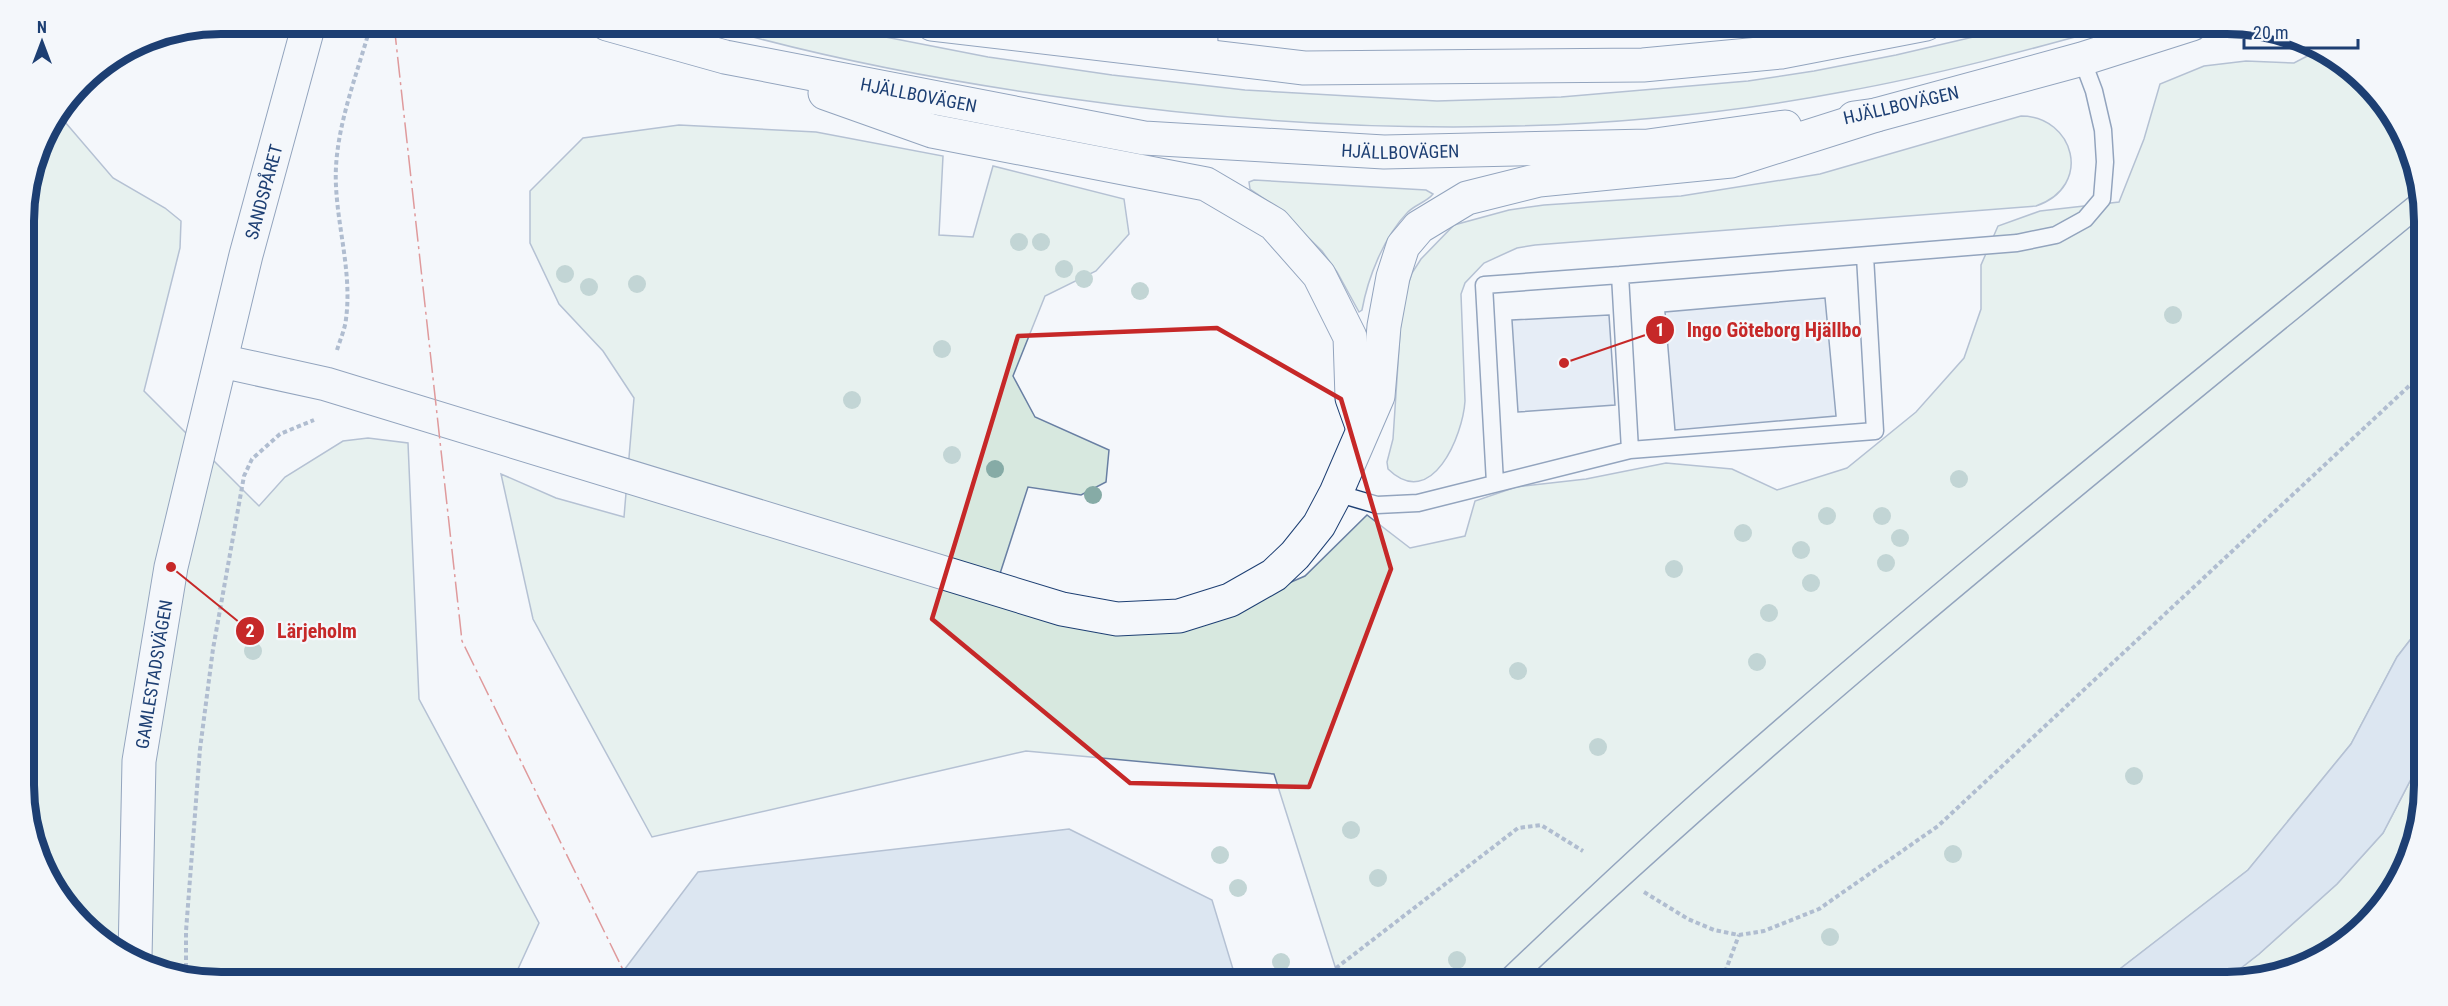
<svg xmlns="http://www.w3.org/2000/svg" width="2448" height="1006" viewBox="0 0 2448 1006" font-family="'Roboto Condensed',sans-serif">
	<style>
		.green { fill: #d7e8df; stroke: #687fa3; stroke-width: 1.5 }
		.water { fill: #bed0e5; stroke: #687fa3; stroke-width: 1.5 }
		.building { fill: #d5e0f0; stroke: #1d3f73; stroke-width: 1.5 }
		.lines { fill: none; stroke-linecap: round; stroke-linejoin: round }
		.service-casing { stroke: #1d3f73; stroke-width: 19 }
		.tertiary-casing { stroke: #1d3f73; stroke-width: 35 }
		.secondary-casing { stroke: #1d3f73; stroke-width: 35 }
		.path { stroke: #5e769c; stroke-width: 4; stroke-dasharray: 4.5 3; stroke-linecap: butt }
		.service { stroke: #f4f7fb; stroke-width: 16 }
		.tertiary { stroke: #f4f7fb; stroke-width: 33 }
		.secondary { stroke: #f4f7fb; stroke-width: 33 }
		.tram { stroke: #1d3f73; stroke-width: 1.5 }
		.power { stroke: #c62828; stroke-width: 1.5; stroke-dasharray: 21 4.5 3 4.5; stroke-linecap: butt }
		.tree { fill: #86aba6 }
		.marked { fill: none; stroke: #c62828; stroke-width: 4.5; stroke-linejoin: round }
		.labels { text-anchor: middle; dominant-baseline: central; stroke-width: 4.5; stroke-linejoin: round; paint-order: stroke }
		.street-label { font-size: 18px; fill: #1d3f73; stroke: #f4f7fb }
		.rim { fill: none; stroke: #1d3f73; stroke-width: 8 }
		.leader { fill: none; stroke: #c62828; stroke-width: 2 }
		.callout-dot { fill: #c62828; stroke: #f4f7fb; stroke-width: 2 }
		.mark-label { font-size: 18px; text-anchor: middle; font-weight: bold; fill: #fff }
		.callout-label { font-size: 20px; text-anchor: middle; font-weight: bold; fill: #c62828; stroke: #f4f7fb; stroke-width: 4.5; stroke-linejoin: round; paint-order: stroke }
	</style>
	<rect width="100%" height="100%" fill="#f4f7fb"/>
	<path class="green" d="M 706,24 L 819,24 L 988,57 L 1112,75 L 1245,90 L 1437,101 L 1561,97 L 1748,81 L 1814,71 L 1896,55 L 2029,24 L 2122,24 C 2029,50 1937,75 1842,92 C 1588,140 1328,135 1073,99 C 949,82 826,59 706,24 Z
		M 2317,51 L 2383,101 L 2422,196 L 2424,622 L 2397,657 L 2351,744 L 2248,870 L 2103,982 L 1340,982 L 1274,774 L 1026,751 L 652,837 L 533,619 L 501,474 L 556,498 L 624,517 L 634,398 L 603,351 L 559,304 L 530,243 L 530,191 L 583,138 L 679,125 L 816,132 L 943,156 L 939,235 L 973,237 L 993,166 L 1124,199 L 1129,234 L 1096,271 L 1045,296 L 1013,376 L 1035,417 L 1109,450 L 1106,482 L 1081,495 L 1028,487 L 996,586 L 1108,617 L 1247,601 L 1305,576 L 1367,515 L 1410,548 L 1465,536 L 1475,501 L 1516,487 L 1586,479 L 1666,463 L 1732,469 L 1777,490 L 1847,468 L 1916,412 L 1964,358 L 1981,309 L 1981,265 L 1998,226 L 2040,211 L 2119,202 L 2144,139 L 2160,84 L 2204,66 L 2246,61 L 2294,63 Z
		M 59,115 L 113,178 L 165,208 L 181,221 L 180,248 L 144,391 L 259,506 L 285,477 L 343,441 L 368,438 L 408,443 L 419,699 L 539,923 L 512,982 L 222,982 L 146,967 L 65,905 L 26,810 L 24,209 L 45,134 Z
		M 2021,116 C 2074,116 2094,186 2036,206 L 1535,245 L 1517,248 L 1484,263 L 1465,283 L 1461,294 L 1465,401 C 1463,435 1432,512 1388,469 L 1387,462 L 1393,439 L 1401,318 L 1407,288 L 1412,273 L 1421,259 L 1454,225 L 1509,210 L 1544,205 L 1681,196 L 1820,174 Z
		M 1254,180 L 1426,190 L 1433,194 C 1427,202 1414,205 1407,213 C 1384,237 1368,277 1362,310 L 1359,312 L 1337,272 L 1322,251 L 1279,209 L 1250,189 L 1249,182 Z
		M 2424,754 L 2424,784 L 2409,860 L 2346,941 L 2290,971 L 2239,982 L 2223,982 L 2259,954 L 2337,884 L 2383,833 Z"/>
	<path class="water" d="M 2424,622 L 2424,754 L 2383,833 L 2337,884 L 2259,954 L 2223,982 L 2103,982 L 2248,870 L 2351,744 L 2397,657 Z
		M 1069,829 L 1212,900 L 1236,979 L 1228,982 L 615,982 L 698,872 Z"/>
	<path class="building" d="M 1825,298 L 1836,416 L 1675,430 L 1665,312 Z
		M 1609,315 L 1615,405 L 1518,412 L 1512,320 Z"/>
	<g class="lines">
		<defs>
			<path id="service" d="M 1630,450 L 1875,431 L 1865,256
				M 1495,483 L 1484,285 L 1620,275
				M 1336,493 L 1377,505 L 1418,503 L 1630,450 L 1620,275 L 2017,243 L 2056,235 L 2085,219 L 2102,199 L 2105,162 L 2103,130 L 2094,91 L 2082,59"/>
			<g id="tertiary">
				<path id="s1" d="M 135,958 L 139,761 L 171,567 L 246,255 L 309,24"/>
			</g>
			<g id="secondary">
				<path id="s2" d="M 607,24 L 725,57 L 1144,138 L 1384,152 L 1648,146 L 1785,127"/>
				<path d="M 932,24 L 1304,68 L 1643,65 L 1781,52 L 1926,24"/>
				<path d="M 1145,24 L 1201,40"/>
				<path d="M 825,93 L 932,131 L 1206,184 L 1274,224 L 1319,275 L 1350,337 L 1352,398 L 1363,429"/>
				<path d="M 1854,118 L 1876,115 L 2082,59 L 2192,24"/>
				<path d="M 221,361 L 326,384 L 1062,609 L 1117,619 L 1179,616 L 1230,600 L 1274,575 L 1295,555 L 1319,525 L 1336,493 L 1378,396 L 1384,326 L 1393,277 L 1403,246 L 1419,227 L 1467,198 L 1539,180 L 1731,161 L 1876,115"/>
			</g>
		</defs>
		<use href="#service" class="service-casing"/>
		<use href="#tertiary" class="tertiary-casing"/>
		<use href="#secondary" class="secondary-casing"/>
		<path class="path" d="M 337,350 C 340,340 345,329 346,319 C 352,274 338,230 336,186 C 333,132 357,76 371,24
			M 1644,892 L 1688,919 L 1714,930 L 1739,935 L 1764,931 L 1819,909 L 1938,826 L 2423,373
			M 186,975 L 186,931 L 200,749 L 213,649 L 244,476 L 252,459 L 280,434 L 314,420
			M 1318,982 L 1518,828 L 1541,825 L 1583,851
			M 1714,982 L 1725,972 L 1739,935"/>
		<use href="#service" class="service"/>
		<use href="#tertiary" class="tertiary"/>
		<use href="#secondary" class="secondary"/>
		<path class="tram" d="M 1490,982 C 1564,911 1638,841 1715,773 C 1944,571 2182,381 2419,189
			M 1524,982 C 1810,712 2118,466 2422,217"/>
		<path class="power" d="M 394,24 L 462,641 L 629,982"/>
	</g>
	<g class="tree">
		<circle cx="1019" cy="242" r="9"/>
		<circle cx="1041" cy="242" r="9"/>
		<circle cx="1064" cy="269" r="9"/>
		<circle cx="565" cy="274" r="9"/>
		<circle cx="1084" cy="279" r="9"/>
		<circle cx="637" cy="284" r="9"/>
		<circle cx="589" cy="287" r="9"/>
		<circle cx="1140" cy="291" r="9"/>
		<circle cx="2173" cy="315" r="9"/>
		<circle cx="942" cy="349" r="9"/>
		<circle cx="852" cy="400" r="9"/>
		<circle cx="952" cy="455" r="9"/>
		<circle cx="995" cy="469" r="9"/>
		<circle cx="1959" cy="479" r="9"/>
		<circle cx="1093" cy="495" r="9"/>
		<circle cx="1827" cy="516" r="9"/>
		<circle cx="1882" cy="516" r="9"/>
		<circle cx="1743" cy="533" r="9"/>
		<circle cx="1900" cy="538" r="9"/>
		<circle cx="1801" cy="550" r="9"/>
		<circle cx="1886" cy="563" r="9"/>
		<circle cx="1674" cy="569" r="9"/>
		<circle cx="1811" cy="583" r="9"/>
		<circle cx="1769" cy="613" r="9"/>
		<circle cx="253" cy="651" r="9"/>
		<circle cx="1757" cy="662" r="9"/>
		<circle cx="1518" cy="671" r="9"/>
		<circle cx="1598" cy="747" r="9"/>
		<circle cx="2134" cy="776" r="9"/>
		<circle cx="1351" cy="830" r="9"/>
		<circle cx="1953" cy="854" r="9"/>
		<circle cx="1220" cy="855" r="9"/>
		<circle cx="1378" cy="878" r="9"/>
		<circle cx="1238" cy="888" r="9"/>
		<circle cx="1830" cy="937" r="9"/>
		<circle cx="1457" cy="960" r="9"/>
		<circle cx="1281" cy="962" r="9"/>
	</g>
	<path d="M0 0H2448V1006H0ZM 1217,328 L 1341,399 L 1391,569 L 1309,787 L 1130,783 L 932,619 L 1018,336 Z" fill="#f4f7fb" fill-opacity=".55" fill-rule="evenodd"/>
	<path class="marked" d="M 1217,328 L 1341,399 L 1391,569 L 1309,787 L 1130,783 L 932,619 L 1018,336 Z"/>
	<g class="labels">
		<g class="street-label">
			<text stroke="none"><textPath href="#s2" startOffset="320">HJÄLLBOVÄGEN</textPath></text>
			<text transform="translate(1901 105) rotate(-13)">HJÄLLBOVÄGEN</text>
			<text stroke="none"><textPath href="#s2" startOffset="806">HJÄLLBOVÄGEN</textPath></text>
			<text stroke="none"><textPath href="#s1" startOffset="780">SANDSPÅRET</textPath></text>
			<text stroke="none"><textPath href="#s1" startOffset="285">GAMLESTADSVÄGEN</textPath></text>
		</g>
	</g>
	<path d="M0 0H2448V1006H0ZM221 34H2227A187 187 0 0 1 2414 221V785A187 187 0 0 1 2227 972H221A187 187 0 0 1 34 785V221A187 187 0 0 1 221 34Z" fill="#f4f7fb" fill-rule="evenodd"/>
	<path class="rim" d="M221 34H2227A187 187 0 0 1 2414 221V785A187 187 0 0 1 2227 972H221A187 187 0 0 1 34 785V221A187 187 0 0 1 221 34Z"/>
	<path class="leader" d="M1564 363L1660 330M171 567L250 631"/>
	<g class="callout-dot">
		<circle cx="1564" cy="363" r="6"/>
		<circle cx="171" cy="567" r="6"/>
		<circle cx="1660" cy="330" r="15"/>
		<circle cx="250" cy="631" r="15"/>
	</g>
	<g class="mark-label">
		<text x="1660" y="336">1</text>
		<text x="250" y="637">2</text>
	</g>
	<g class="callout-label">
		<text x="1774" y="337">Ingo Göteborg Hjällbo</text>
		<text x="317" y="638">Lärjeholm</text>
	</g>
	<g transform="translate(42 42)" stroke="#f4f7fb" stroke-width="4.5" paint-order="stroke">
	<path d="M0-4.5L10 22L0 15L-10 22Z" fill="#1d3f73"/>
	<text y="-9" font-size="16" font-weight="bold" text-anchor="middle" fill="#1d3f73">N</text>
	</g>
	<path d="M2244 39v9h114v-9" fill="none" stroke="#1d3f73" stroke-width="3"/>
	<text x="2253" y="39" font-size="18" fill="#1d3f73" stroke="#f4f7fb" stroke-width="4.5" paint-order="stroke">20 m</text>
</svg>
